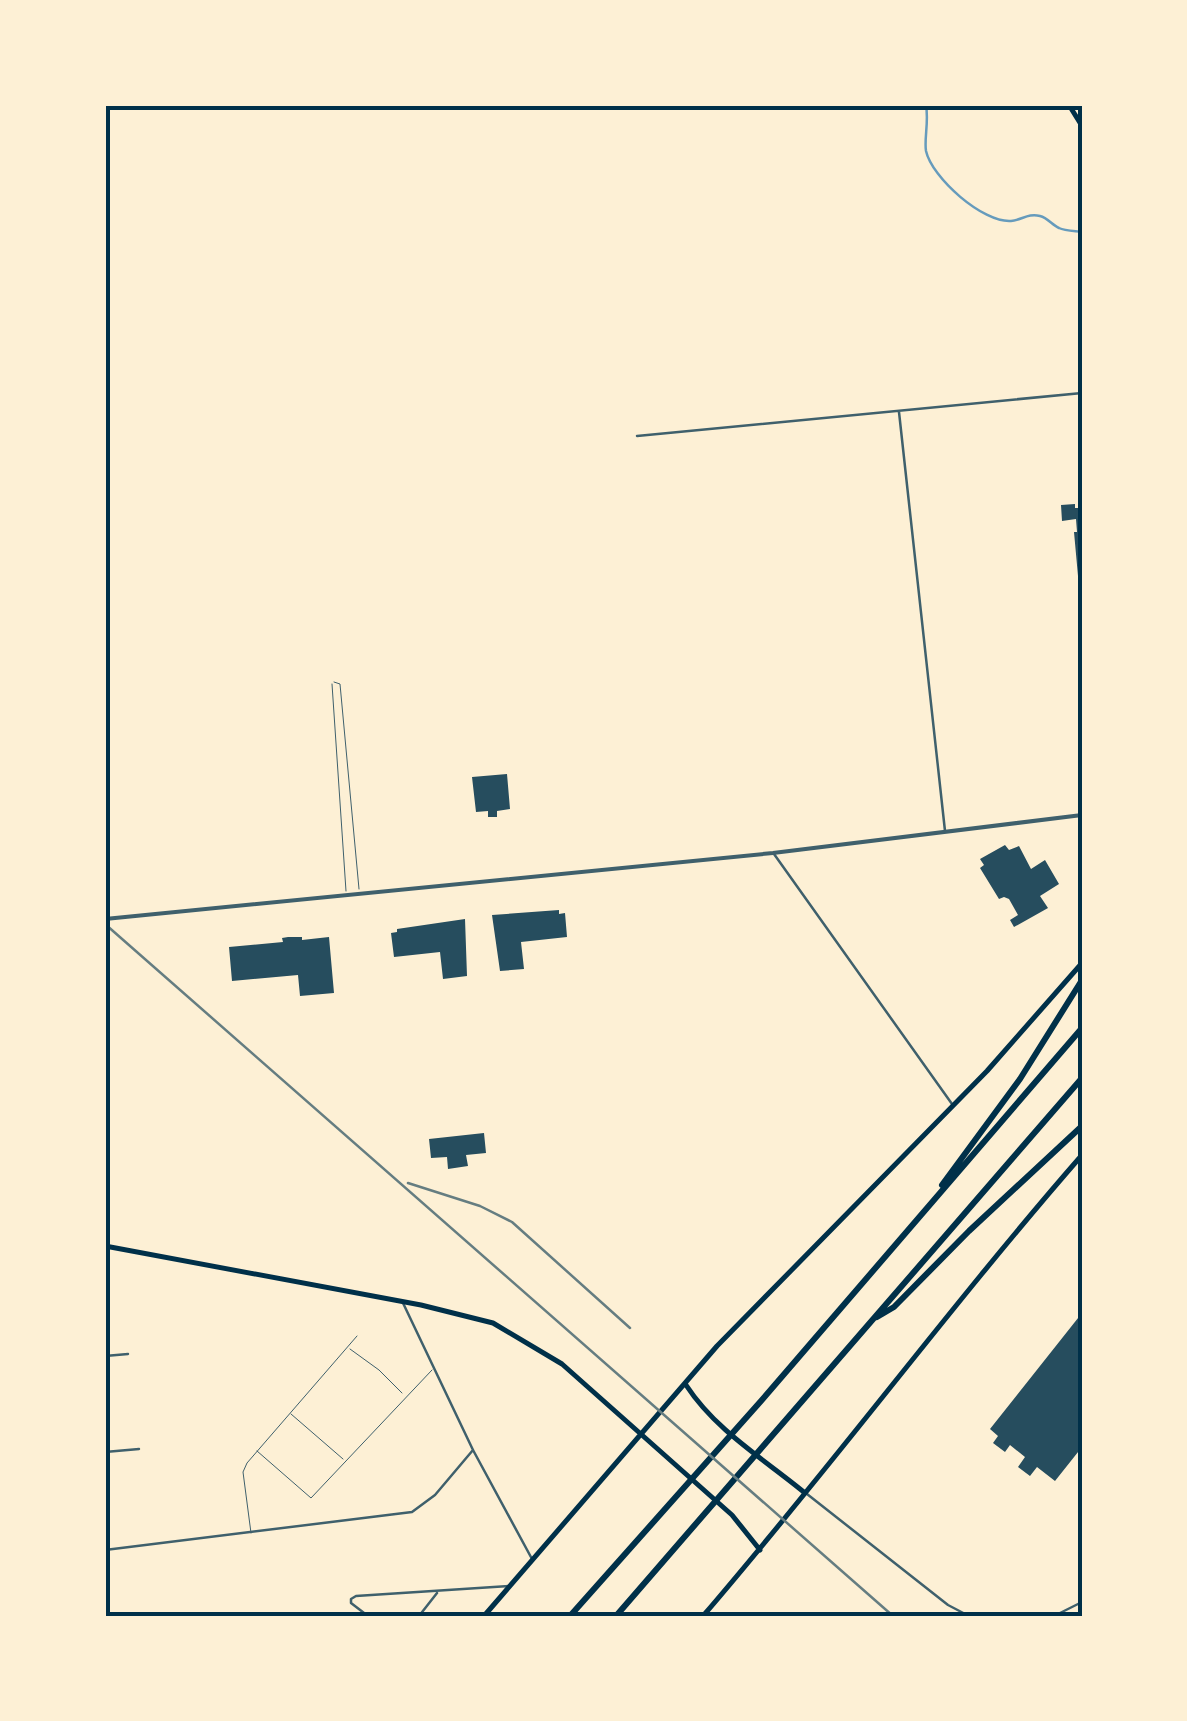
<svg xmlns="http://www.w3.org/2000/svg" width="1187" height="1721" viewBox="0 0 1187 1721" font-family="'Archivo Narrow',sans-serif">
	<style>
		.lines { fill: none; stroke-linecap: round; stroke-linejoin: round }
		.stream { stroke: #669bbc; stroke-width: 2.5 }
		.building { fill: #264d5e }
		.service { stroke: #3f606c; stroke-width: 1 }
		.minor { stroke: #3f606c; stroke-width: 2.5 }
		.tertiary { stroke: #3f606c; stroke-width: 4 }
		.secondary { stroke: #003049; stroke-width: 5 }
		.motorway { stroke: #003049; stroke-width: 6 }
		.rail { stroke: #657d81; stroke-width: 2.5 }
		.neatline { fill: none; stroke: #003049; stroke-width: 4 }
	</style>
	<rect width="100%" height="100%" fill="#fdf0d5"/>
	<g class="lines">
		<path class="stream" d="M 926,105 C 929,121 924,139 926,151 C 932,178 983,223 1011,221 C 1022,220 1028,213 1040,216 C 1048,218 1052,225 1059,228 C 1065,231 1075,231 1082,232"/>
	</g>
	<path class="building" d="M 1075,504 L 1075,508 L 1082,508 L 1082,576 L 1078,576 L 1074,532 L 1077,532 L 1076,519 L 1062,521 L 1061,505 Z
		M 507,774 L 510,809 L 497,811 L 497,817 L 488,817 L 488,811 L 476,812 L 472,777 Z
		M 1005,845 L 1009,850 L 1019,846 L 1031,869 L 1045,860 L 1059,884 L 1040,896 L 1048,908 L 1014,927 L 1010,920 L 1018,915 L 1009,899 L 1004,897 L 999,899 L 980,868 L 984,865 L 980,859 Z
		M 559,910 L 559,914 L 565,913 L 567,937 L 521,942 L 524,969 L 500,971 L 492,915 Z
		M 465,919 L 467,976 L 443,979 L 440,952 L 394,957 L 391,933 L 397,932 L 397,929 Z
		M 288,937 L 302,937 L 302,940 L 329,937 L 334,993 L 300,996 L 298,975 L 232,981 L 229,947 L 283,942 L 282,938 Z
		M 484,1133 L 486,1153 L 466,1155 L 468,1166 L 448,1169 L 447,1157 L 431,1158 L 429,1139 Z
		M 1082,1313 L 1082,1447 L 1055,1481 L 1037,1467 L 1030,1476 L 1018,1467 L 1025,1457 L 1010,1445 L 1005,1452 L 993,1443 L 998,1436 L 990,1429 Z"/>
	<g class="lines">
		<path class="service" d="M 334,682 L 340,684 L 359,889
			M 332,684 L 346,891
			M 350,1349 L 379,1370 L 402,1393
			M 291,1414 L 343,1459
			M 257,1451 L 311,1498 L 432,1370
			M 251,1533 L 243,1472 L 247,1463 L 357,1336
			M 256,1616 L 262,1616"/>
		<path class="minor" d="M 899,412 L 945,831
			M 637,436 L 1082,393
			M 774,854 L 952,1104
			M 403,1303 L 473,1450 L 532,1559
			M 105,1356 L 128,1354
			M 105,1452 L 139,1449
			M 807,1494 L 948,1605 L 969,1616
			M 105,1550 L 412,1512 L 435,1495 L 473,1450
			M 368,1616 L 351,1603 L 351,1599 L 356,1596 L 509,1586
			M 419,1616 L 437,1593
			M 1054,1616 L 1082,1602"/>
		<path class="tertiary" d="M 105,919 L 773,853 L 1082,815"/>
		<path class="secondary" d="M 1069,105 L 1082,126
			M 105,1246 L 421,1305 L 493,1323 L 562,1364 L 732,1515 L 760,1550
			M 686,1385 C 716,1431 764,1459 805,1493
			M 484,1616 L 717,1346 L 987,1071 L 1082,963
			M 703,1616 C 833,1465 951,1305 1082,1155"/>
		<path class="motorway" d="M 942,1185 L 1020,1079 L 1082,980
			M 877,1317 L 894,1307 L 969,1231 L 1082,1126
			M 570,1616 L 761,1401 L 1082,1028
			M 616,1616 L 1082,1078"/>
		<path class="rail" d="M 105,924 L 893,1616
			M 408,1183 L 480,1206 L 512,1222 L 630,1328"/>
	</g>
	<rect width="1187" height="1721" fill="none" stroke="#fdf0d5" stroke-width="215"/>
	<rect x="108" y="108" width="972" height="1506" class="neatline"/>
</svg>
